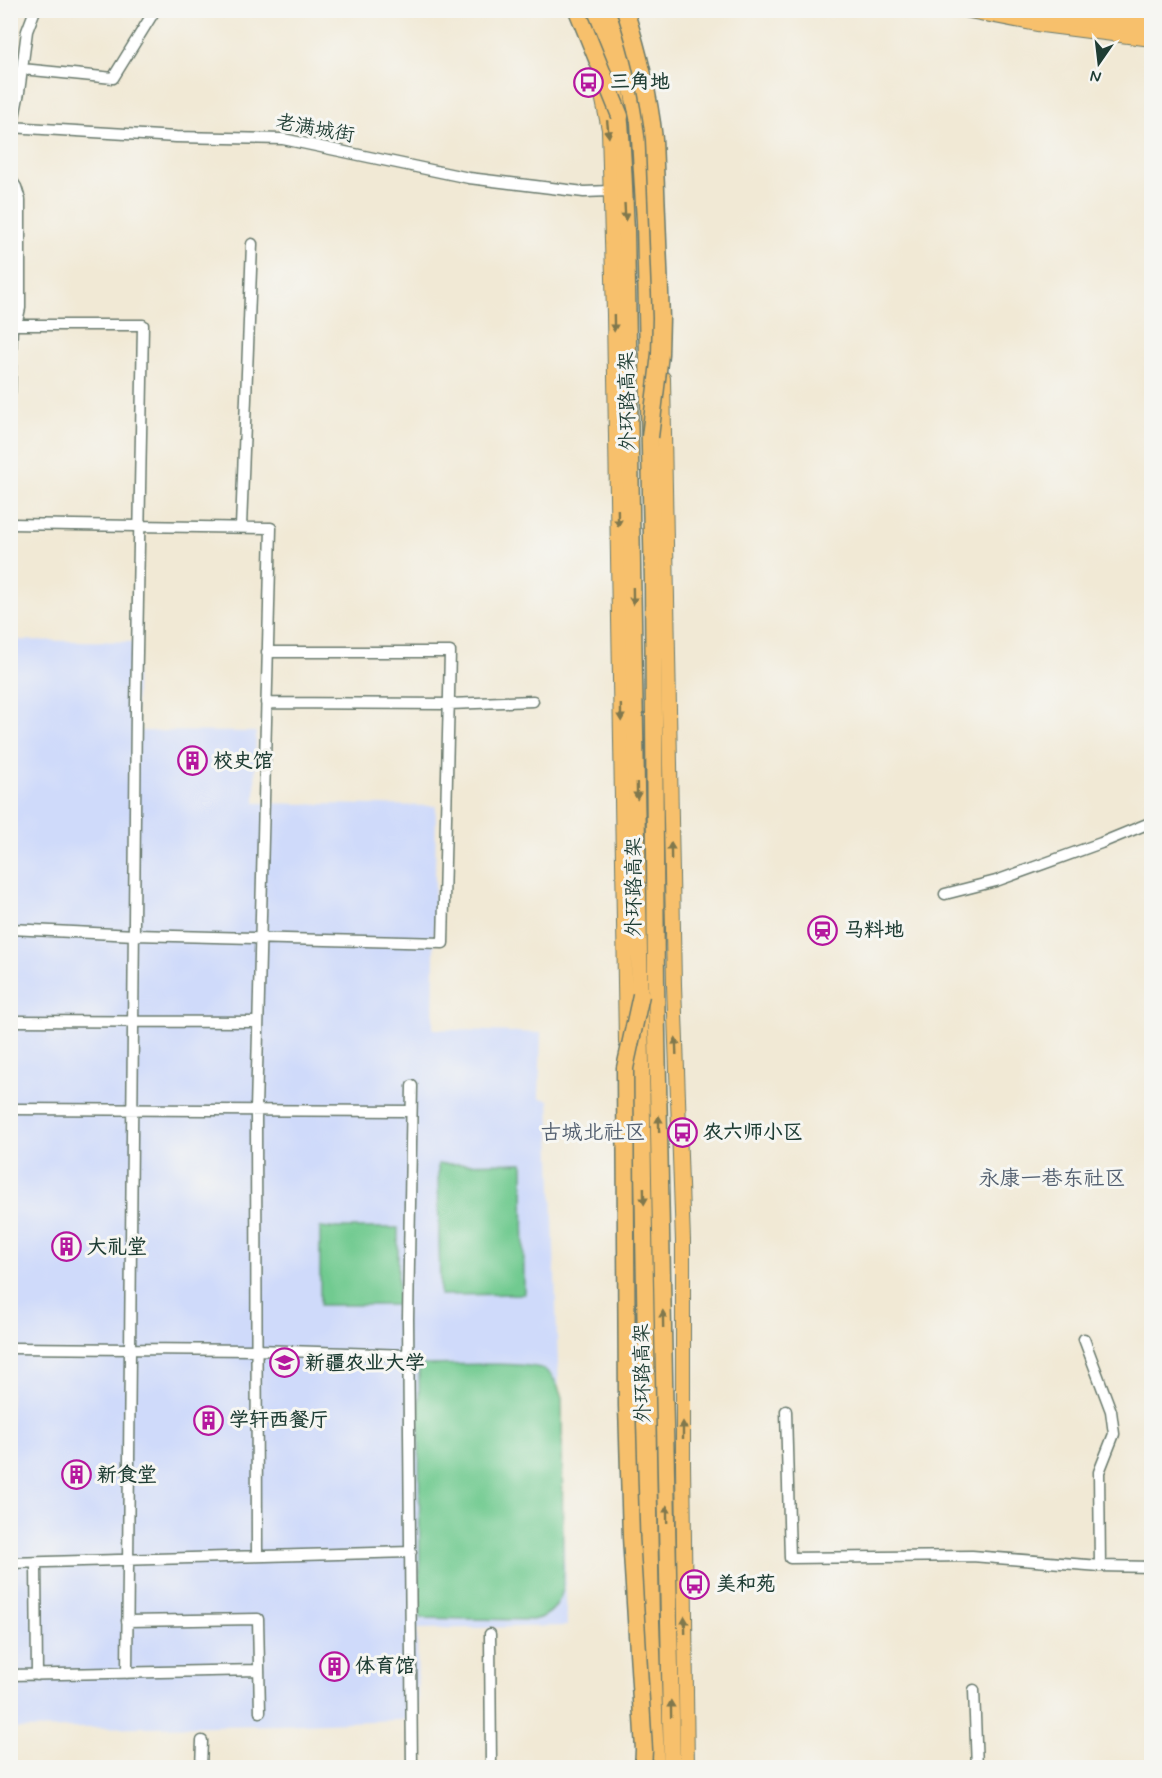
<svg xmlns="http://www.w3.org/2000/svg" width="1162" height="1778" viewBox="0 0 1162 1778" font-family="Mynerve,'LXGW WenKai TC',sans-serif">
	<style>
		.built { fill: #cfdafa }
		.pitch { fill: #71ca90; stroke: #488462; stroke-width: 1.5 }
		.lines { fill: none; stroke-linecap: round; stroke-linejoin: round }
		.minor-casing { stroke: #68796c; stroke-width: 13 }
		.major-casing { stroke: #68796c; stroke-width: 16 }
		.highway-casing { stroke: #68796c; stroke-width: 19 }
		.minor { stroke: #fff; stroke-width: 10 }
		.major { stroke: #f7c06c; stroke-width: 14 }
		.highway { stroke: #f7c06c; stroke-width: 16 }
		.highway-bridge-casing { stroke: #68796c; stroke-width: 19; stroke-linecap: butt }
		.highway-bridge { stroke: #f7c06c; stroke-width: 16 }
		.oneway { fill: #80784d }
		.labels { text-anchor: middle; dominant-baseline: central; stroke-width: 6; stroke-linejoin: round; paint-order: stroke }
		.poi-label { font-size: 20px; font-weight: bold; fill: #1f3d34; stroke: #f6f6f2; text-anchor: start }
		.street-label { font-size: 20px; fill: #1f3d34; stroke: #f6f6f2 }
		.neighbourhood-label { font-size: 21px; fill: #546070; stroke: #f6f6f2 }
	</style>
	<rect width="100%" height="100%" fill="#f6f6f2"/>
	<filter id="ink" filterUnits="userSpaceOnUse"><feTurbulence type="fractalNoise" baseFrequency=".0167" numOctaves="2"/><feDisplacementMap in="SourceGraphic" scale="12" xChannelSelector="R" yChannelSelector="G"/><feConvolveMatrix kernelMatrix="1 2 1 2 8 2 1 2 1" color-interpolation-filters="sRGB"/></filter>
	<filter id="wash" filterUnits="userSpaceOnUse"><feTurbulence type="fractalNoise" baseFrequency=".008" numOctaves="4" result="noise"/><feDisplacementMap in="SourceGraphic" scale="24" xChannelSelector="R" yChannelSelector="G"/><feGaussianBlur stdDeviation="1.35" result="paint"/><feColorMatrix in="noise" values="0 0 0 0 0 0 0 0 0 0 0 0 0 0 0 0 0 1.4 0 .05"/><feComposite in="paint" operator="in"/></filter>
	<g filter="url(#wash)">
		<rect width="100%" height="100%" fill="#f1e9d5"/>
		<path class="built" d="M 10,640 L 137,642 L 135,731 L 256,732 L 255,803 L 436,806 L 433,1029 L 541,1033 L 539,1098 L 549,1100 L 567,1626 L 417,1629 L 418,1719 L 279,1725 L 11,1729 Z"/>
		<path class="pitch" d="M 523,1163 L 524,1294 L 440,1295 L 438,1164 Z
			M 320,1228 L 398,1228 L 398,1305 L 320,1305 Z
			M 419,1365 C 442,1365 531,1361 545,1370 C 555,1377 558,1387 562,1398 L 563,1590 C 557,1607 551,1616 532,1620 L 420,1618 Z"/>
	</g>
	<g filter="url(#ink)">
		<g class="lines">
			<defs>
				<path id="minor" d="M 22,69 L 113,78 L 155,10
					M 10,127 L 176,137 L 283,139 L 469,178 L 584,192 L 610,191
					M 12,127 L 19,92 L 27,31 L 35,10
					M 10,178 L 16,187 L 20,200 L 20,308 L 18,317 L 12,325 L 10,392
					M 10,325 L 143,325 L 136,707 L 127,1673
					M 10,524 L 271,528 L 256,1110 L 257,1556
					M 241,527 L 252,244
					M 266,703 L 449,704 L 533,701
					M 945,894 L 996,881 L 1101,843 L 1152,822
					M 10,929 L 135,935 L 443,943 L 450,652 L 267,652
					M 10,1021 L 258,1022
					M 412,1086 L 408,1319 L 412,1768
					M 10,1109 L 411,1111
					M 1084,1339 L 1111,1411 L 1114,1434 L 1099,1472 L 1100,1566
					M 10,1348 L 257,1350 L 408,1355
					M 786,1411 L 790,1558 L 972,1556 L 1100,1566 L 1152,1567
					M 10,1563 L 411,1552
					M 36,1563 L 37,1675
					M 127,1621 L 258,1619 L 260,1712
					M 490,1634 L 491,1768
					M 10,1675 L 259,1670
					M 974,1690 L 977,1768
					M 201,1768 L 202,1741"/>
				<path id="major" d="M 964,10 L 1042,25 L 1152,39
					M 598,76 L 609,129 L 614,315 L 626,1043
					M 663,378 L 674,985 L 683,1241 L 683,1464 L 687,1768
					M 633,1383 L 636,1406 L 640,1564"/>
				<path id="highway" d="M 593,10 C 624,79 622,157 626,231 L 651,1622 L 656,1768
					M 609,10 L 625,55 L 639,122 L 645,221 L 653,584 L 656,985 L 672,1768
					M 1008,10 L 1045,14 L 1152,29
					M 1125,10 L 1152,14"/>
			</defs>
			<use href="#minor" class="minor-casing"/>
			<use href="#major" class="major-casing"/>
			<use href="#highway" class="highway-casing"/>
			<use href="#minor" class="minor"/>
			<use href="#major" class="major"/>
			<use href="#highway" class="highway"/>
			<defs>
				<path id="highway-bridge" d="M 577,10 L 620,116
					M 625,10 C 639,53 649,95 654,139 L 661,318 L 660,354 L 650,437
					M 641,995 L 625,1068 L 627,1406 L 631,1537 L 644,1750 L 643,1768"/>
			</defs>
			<use href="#highway-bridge" class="highway-bridge-casing"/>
			<use href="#highway-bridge" class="highway-bridge"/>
		</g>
		<defs><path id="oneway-solid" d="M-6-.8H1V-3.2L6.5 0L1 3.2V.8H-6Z" transform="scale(1.5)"/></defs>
		<g class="oneway">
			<use href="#oneway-solid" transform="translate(608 129) rotate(84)"/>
			<use href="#oneway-solid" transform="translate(625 212) rotate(87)"/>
			<use href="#oneway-solid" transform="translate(614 323) rotate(89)"/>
			<use href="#oneway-solid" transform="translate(618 518) rotate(89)"/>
			<use href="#oneway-solid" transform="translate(633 596) rotate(89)"/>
			<use href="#oneway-solid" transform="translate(621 713) rotate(89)"/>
			<use href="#oneway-solid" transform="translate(637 791) rotate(89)"/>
			<use href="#oneway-solid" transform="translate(671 851) rotate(-91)"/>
			<use href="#oneway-solid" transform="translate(676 1046) rotate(-92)"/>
			<use href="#oneway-solid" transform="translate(659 1124) rotate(-91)"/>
			<use href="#oneway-solid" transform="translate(644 1196) rotate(89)"/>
			<use href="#oneway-solid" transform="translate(663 1319) rotate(-91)"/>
			<use href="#oneway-solid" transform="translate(683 1430) rotate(-90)"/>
			<use href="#oneway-solid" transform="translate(667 1514) rotate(-91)"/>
			<use href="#oneway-solid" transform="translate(685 1625) rotate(-91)"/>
			<use href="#oneway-solid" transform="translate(671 1709) rotate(-91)"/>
		</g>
	</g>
	<defs>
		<symbol id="bus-ring" viewBox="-11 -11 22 22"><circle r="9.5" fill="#f6f6f2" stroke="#b5179e" stroke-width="1.5"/><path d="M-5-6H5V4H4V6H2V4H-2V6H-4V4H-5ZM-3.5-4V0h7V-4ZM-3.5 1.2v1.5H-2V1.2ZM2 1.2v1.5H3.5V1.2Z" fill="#b5179e"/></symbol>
		<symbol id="building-ring" viewBox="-11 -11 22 22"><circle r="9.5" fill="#f6f6f2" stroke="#b5179e" stroke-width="1.5"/><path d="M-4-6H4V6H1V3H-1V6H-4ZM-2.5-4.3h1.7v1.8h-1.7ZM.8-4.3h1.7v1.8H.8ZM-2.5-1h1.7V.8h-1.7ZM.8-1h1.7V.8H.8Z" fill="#b5179e"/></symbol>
		<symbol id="station-ring" viewBox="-11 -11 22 22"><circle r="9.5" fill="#f6f6f2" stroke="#b5179e" stroke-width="1.5"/><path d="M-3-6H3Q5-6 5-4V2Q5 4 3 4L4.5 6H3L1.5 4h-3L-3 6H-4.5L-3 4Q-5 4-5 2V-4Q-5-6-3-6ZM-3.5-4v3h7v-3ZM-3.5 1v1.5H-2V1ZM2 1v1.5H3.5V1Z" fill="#b5179e"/></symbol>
		<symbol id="university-ring" viewBox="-11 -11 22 22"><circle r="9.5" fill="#f6f6f2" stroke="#b5179e" stroke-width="1.5"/><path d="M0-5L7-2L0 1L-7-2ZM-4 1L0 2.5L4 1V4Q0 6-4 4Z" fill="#b5179e"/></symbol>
	</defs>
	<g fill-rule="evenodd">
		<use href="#bus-ring" x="572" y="66" width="33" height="33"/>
		<use href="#building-ring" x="176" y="744" width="33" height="33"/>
		<use href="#station-ring" x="806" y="914" width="33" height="33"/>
		<use href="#bus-ring" x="666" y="1116" width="33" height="33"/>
		<use href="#building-ring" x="50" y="1230" width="33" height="33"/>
		<use href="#university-ring" x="268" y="1346" width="33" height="33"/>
		<use href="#building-ring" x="192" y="1404" width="33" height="33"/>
		<use href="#building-ring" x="60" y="1458" width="33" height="33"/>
		<use href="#bus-ring" x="678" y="1568" width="33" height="33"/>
		<use href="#building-ring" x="318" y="1650" width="33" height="33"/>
	</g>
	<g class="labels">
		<g class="poi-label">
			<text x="610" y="82">三角地</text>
			<text x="213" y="761">校史馆</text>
			<text x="844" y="930">马料地</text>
			<text x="703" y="1132">农六师小区</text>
			<text x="87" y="1247">大礼堂</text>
			<text x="305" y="1363">新疆农业大学</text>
			<text x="229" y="1420">学轩西餐厅</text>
			<text x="97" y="1475">新食堂</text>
			<text x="716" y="1584">美和苑</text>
			<text x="355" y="1666">体育馆</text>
		</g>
		<g class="street-label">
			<text transform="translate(315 129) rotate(10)">老满城街</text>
			<text transform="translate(628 401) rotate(-91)">外环路高架</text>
			<text transform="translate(634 887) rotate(-90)">外环路高架</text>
			<text transform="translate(643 1373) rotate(-91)">外环路高架</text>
		</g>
		<g class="neighbourhood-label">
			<text x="593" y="1133">古城北社区</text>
			<text x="1052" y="1179">永康一巷东社区</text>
		</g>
	</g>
	<rect width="1162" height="1778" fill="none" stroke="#f6f6f2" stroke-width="36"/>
	<g transform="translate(1099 63) rotate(194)" stroke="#f6f6f2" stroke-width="4.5" paint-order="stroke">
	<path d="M0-4.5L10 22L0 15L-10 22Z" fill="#1f3d34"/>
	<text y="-9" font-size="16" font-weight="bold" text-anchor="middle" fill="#1f3d34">N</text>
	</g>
</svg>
